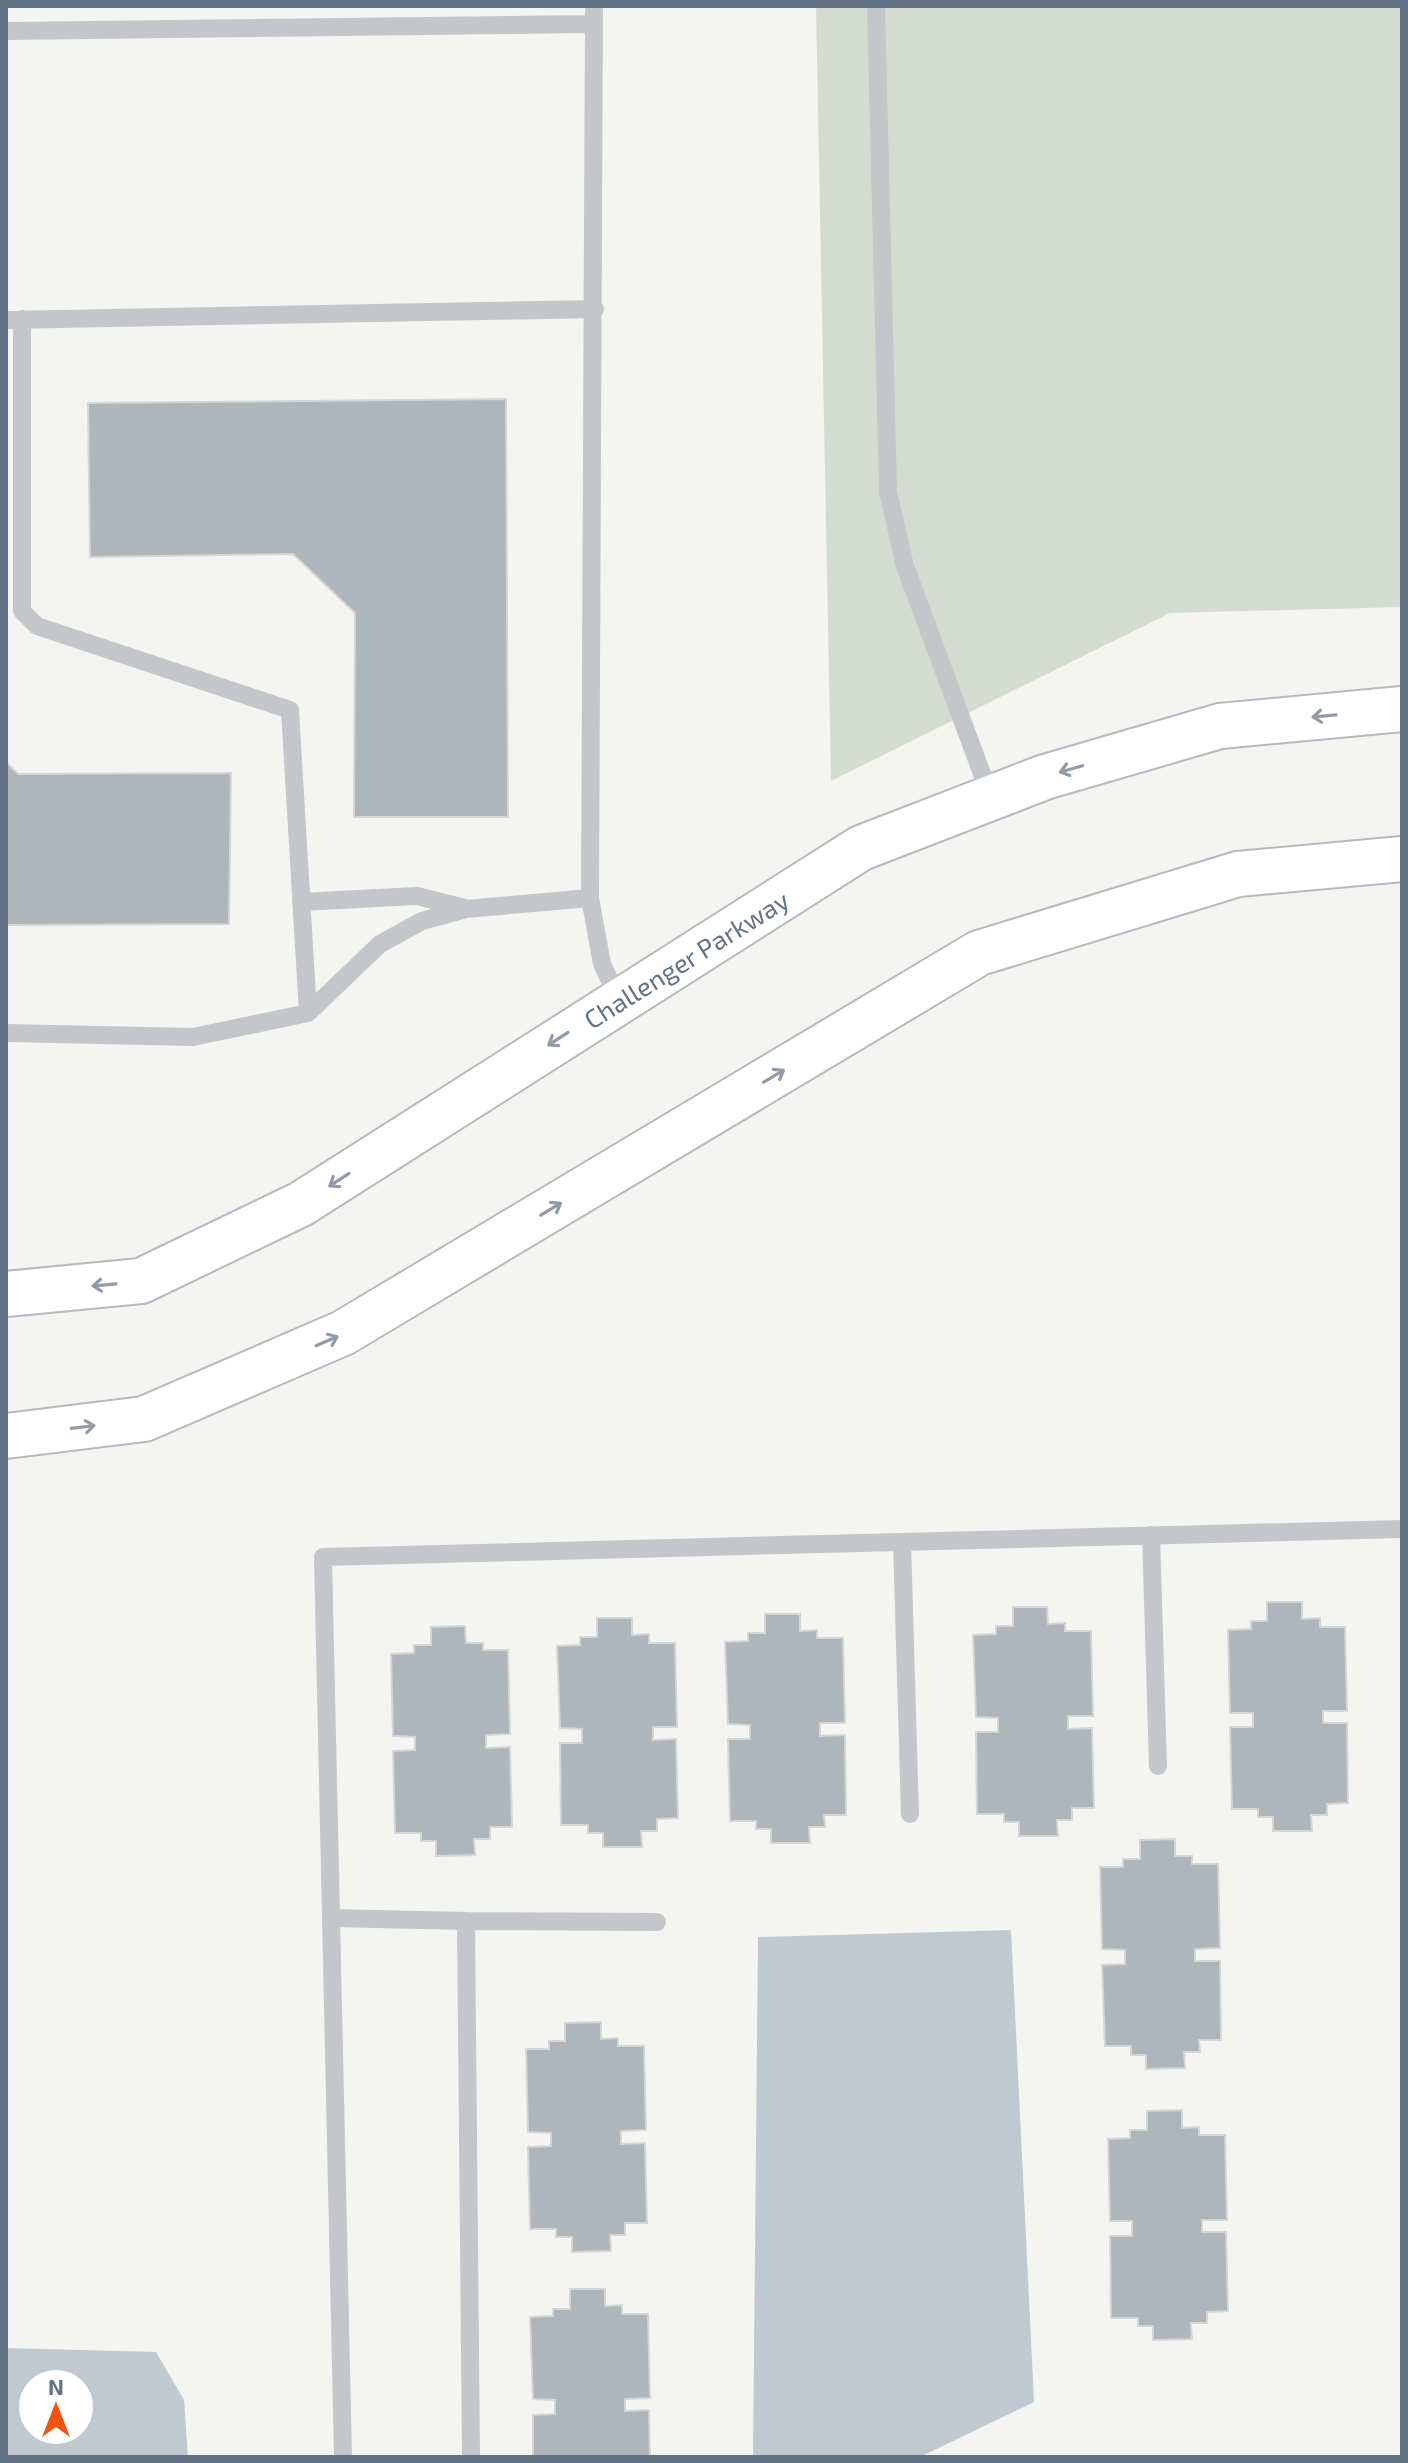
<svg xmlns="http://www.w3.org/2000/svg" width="1408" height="2463" viewBox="0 0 1408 2463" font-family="'Exo 2',sans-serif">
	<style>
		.green { fill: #d4dcd1 }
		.water { fill: #bfc9cf; fill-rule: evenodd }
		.building { fill: #aeb5bb; stroke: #d5d6d3; stroke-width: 2 }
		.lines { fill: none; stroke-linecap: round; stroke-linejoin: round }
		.secondary-casing { stroke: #b5babf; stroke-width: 48 }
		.lane { stroke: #c3c7ca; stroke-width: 18 }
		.secondary { stroke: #fff; stroke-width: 44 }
		.oneway { stroke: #909ca9 }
		.labels { text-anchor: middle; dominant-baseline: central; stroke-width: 8; stroke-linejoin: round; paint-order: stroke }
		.street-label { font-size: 26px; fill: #617284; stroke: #fff }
	</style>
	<rect width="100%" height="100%" fill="#f4f5f0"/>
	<path class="green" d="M 816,6 L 1402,6 L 1402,607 L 1170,613 L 831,781 Z"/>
	<path class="water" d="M 1011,1930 L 1034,2402 L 920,2457 L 753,2457 L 758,1937 Z
		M 6,2348 L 156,2352 L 184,2400 L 188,2457 L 6,2457 ZM 32,2383 L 80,2383 L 80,2431 L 32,2431 Z"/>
	<path class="building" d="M 506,399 L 508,817 L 354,817 L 355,613 L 293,554 L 90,557 L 88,403 Z
		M 6,762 L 18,774 L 231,773 L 229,924 L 6,925 Z
		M 1267,1602 L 1302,1602 L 1302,1619 L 1320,1618 L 1320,1627 L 1345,1627 L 1347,1711 L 1323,1711 L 1323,1723 L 1347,1723 L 1348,1803 L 1327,1804 L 1327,1815 L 1311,1815 L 1312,1831 L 1273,1831 L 1273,1817 L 1258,1817 L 1258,1809 L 1232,1809 L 1230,1727 L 1253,1727 L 1253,1713 L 1230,1713 L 1228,1630 L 1251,1629 L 1251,1621 L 1267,1621 Z
		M 1013,1607 L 1047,1607 L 1048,1624 L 1065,1623 L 1065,1631 L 1091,1631 L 1093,1716 L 1068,1716 L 1068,1729 L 1092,1728 L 1094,1808 L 1072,1808 L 1072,1820 L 1057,1820 L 1058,1836 L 1019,1836 L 1019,1822 L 1004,1822 L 1004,1814 L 977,1814 L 976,1732 L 998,1732 L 998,1718 L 976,1717 L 973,1635 L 996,1634 L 996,1626 L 1013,1626 Z
		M 765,1614 L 800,1614 L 800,1631 L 817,1630 L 817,1638 L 843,1638 L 845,1723 L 820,1723 L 820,1736 L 845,1735 L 846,1815 L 824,1815 L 825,1827 L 809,1827 L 810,1843 L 771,1843 L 771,1829 L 756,1829 L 756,1821 L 730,1821 L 728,1739 L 750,1739 L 750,1725 L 728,1724 L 725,1642 L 748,1641 L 748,1633 L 765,1633 Z
		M 597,1618 L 632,1618 L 632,1635 L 649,1634 L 649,1643 L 675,1643 L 677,1727 L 653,1727 L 653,1740 L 676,1739 L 678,1818 L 657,1819 L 657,1831 L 641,1831 L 642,1847 L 603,1847 L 603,1833 L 588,1833 L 588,1825 L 561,1825 L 560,1743 L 582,1743 L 582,1729 L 560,1728 L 557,1646 L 580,1645 L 580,1637 L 597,1637 Z
		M 465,1626 L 466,1643 L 483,1643 L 483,1650 L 508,1650 L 510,1734 L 486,1735 L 486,1748 L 510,1747 L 512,1827 L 490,1827 L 490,1839 L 474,1839 L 475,1855 L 436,1856 L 436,1841 L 421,1841 L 421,1833 L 395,1833 L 393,1751 L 415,1750 L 415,1737 L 393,1736 L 391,1654 L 414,1653 L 414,1645 L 431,1645 L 431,1627 Z
		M 1175,1839 L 1175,1856 L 1192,1856 L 1192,1864 L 1218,1864 L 1220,1948 L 1195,1949 L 1195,1961 L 1220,1961 L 1221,2040 L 1199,2040 L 1200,2052 L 1184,2052 L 1185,2068 L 1146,2069 L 1146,2055 L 1131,2055 L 1131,2046 L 1105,2046 L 1102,1965 L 1125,1964 L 1125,1950 L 1102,1949 L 1100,1867 L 1123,1867 L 1123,1859 L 1140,1859 L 1140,1840 Z
		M 601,2022 L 601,2039 L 618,2038 L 618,2046 L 644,2046 L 646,2130 L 621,2131 L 621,2144 L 645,2143 L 647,2223 L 625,2223 L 625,2235 L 610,2235 L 611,2251 L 572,2252 L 572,2237 L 556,2237 L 556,2229 L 530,2229 L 528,2147 L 551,2146 L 551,2133 L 528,2132 L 526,2049 L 549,2049 L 549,2041 L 565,2041 L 565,2023 Z
		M 1182,2110 L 1182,2128 L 1199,2127 L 1199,2135 L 1225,2135 L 1227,2220 L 1202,2220 L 1202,2232 L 1226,2232 L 1228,2311 L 1207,2312 L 1207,2323 L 1191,2323 L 1192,2339 L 1153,2340 L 1153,2326 L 1138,2326 L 1138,2318 L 1111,2318 L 1110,2236 L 1132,2236 L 1132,2221 L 1110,2221 L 1108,2139 L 1130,2138 L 1130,2130 L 1147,2130 L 1147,2111 Z
		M 570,2289 L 605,2289 L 605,2306 L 622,2305 L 622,2314 L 648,2314 L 650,2398 L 625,2399 L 625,2411 L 649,2410 L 650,2457 L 533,2457 L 533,2415 L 555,2414 L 555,2400 L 533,2399 L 530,2317 L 553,2316 L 553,2309 L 570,2309 Z"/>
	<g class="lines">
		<defs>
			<path id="secondary" d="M 6,1294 L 141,1281 L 301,1204 L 861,848 L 1045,777 L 1220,726 L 1402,709
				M 6,1436 L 144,1419 L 343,1333 L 979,953 L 1238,874 L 1402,859"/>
		</defs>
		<use href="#secondary" class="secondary-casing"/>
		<path class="lane" d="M 594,6 L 590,898 L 602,964 L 619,1000
			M 876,6 L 888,492 L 905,566 L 991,798
			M 6,31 L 594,24
			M 22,319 L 22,611 L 37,626 L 290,710 L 308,1013
			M 6,320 L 595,309
			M 301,902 L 417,896 L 465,908
			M 6,1033 L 193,1037 L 308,1013 L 380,944 L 422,921 L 466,909 L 590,898
			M 1151,1535 L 1158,1766
			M 902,1542 L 910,1814
			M 331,1918 L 466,1921 L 471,2457
			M 466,1921 L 657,1922
			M 343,2457 L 323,1557 L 1402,1529"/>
		<use href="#secondary" class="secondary"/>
	</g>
	<defs><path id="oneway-shaft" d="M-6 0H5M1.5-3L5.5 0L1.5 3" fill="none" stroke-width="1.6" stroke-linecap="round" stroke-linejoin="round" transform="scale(2)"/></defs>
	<g class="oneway">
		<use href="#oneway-shaft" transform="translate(1324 716) rotate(175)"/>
		<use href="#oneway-shaft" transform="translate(1071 769) rotate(164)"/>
		<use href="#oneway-shaft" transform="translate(558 1039) rotate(147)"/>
		<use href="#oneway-shaft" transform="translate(774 1076) rotate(-31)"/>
		<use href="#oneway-shaft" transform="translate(339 1180) rotate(147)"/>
		<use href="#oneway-shaft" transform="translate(551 1209) rotate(-31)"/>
		<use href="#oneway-shaft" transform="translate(104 1285) rotate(175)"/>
		<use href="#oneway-shaft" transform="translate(327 1341) rotate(-23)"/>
		<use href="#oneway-shaft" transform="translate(83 1427) rotate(-7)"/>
	</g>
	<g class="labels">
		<g class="street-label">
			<text transform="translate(686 959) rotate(-32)">Challenger Parkway</text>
		</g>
	</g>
	<rect width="1408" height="2463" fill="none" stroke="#617284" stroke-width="16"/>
	<g transform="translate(56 2407)"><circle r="38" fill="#ffffff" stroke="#c0c7ce" stroke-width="2"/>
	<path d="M0-6L14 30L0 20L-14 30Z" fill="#f15413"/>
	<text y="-12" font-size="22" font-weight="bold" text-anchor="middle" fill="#617284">N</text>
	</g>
</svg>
